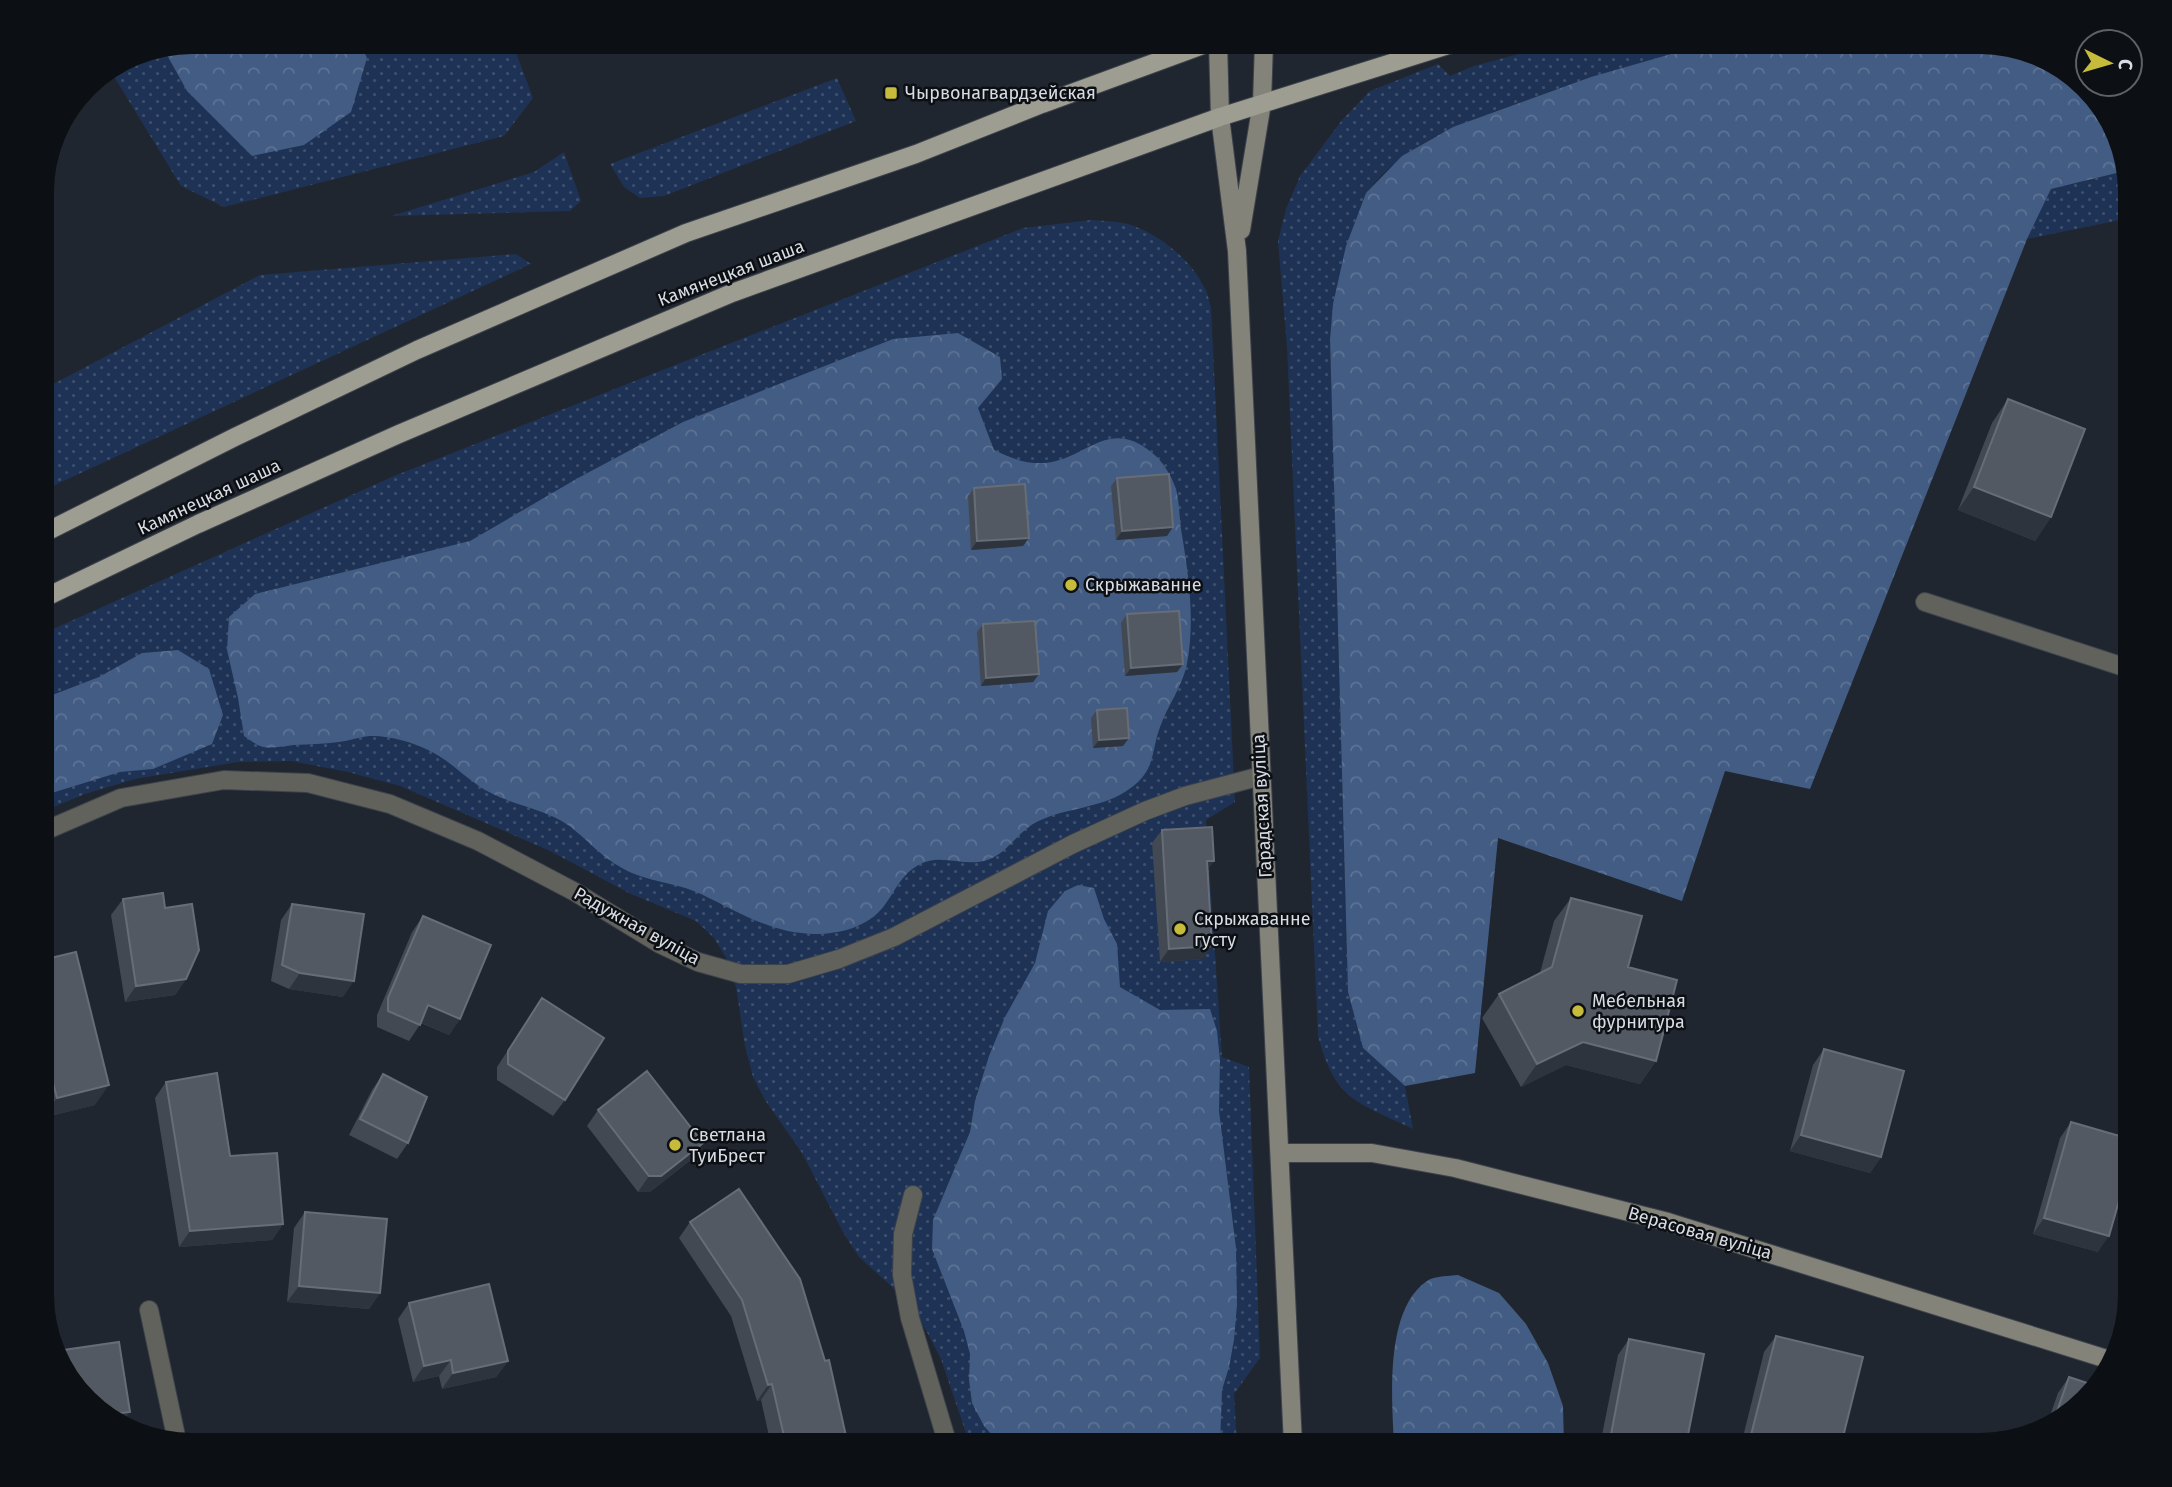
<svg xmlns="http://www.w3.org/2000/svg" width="2172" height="1487" viewBox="0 0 2172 1487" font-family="'Fira Sans',sans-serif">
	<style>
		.grass { fill: url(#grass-dots) }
		.forest { fill: url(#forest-crowns) }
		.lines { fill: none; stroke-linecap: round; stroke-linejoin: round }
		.street-casing { stroke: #3d434c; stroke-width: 20 }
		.secondary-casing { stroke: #3d434c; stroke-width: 20 }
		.primary-casing { stroke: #3d434c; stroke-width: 20 }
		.street { stroke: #62625c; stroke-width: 18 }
		.secondary { stroke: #84837a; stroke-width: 18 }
		.primary { stroke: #9e9d91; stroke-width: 18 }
		.wall { fill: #424953 }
		.shaded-wall { fill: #2e343e }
		.building { fill: #525962; stroke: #676d76; stroke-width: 2 }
		.poi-dot { fill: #c7bb3c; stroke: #0c0f13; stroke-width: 2.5 }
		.labels { text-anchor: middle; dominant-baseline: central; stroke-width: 5; stroke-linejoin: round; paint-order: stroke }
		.poi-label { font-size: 18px; fill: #d8dce3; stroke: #0c0f13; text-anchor: start }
		.street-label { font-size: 18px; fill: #d8dce3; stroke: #0c0f13 }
	</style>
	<defs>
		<pattern id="grass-dots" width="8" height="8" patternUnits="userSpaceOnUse" patternTransform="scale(1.75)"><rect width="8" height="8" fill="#1d3254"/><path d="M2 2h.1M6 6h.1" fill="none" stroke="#3d4f6c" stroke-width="1.8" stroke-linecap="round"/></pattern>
		<pattern id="forest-crowns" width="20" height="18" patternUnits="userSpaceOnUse" patternTransform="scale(1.75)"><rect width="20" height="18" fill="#435c83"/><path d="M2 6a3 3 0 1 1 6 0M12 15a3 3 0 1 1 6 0" fill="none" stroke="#5d7394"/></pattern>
	</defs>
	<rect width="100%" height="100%" fill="#20262f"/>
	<path class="grass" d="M 360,42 L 512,42 L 533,98 L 504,136 L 224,207 L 181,186 L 110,70 L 135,53 L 163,48 L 187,91 L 367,58 Z
		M 1563,42 L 1737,42 C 1661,54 1600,74 1527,100 C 1468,122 1409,139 1368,191 C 1363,198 1361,208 1358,215 C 1342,256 1334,296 1330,339 L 1348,992 L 1363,1048 L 1405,1086 L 1413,1129 C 1356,1101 1336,1102 1318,1036 L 1287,347 L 1278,241 L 1286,209 L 1300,176 L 1342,120 L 1370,91 L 1438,64 L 1450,76 L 1474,66 Z
		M 837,78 L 856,121 L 664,196 L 640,198 L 624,187 L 610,164 Z
		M 564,152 L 581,201 L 570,211 L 391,216 L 534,172 Z
		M 2125,171 L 2130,192 L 2130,218 L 2027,239 L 2051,189 Z
		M 1091,220 C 1105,221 1120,221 1134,226 C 1161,236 1192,261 1204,287 C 1208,293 1209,301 1211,308 L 1235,802 L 1206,820 L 1222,1057 L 1249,1067 L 1260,1358 L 1234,1394 L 1237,1445 L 970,1445 L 941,1359 L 928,1334 L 917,1316 L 891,1286 L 859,1257 L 844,1234 L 802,1153 L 765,1100 L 753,1077 L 745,1046 L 736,987 L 728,961 L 714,938 L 696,921 L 631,894 L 548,850 L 400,786 L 348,772 L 291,761 L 238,762 L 135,779 L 85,794 L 42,812 L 42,634 L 394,476 L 1023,228 Z
		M 516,254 L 531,264 L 42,491 L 42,390 L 260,275 Z"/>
	<path class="forest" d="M 192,42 L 360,42 L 367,58 L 351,112 L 304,145 L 252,156 L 187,91 L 163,48 Z
		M 1737,42 L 1980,42 L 2064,68 L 2114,125 L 2125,171 L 2051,189 L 2027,239 L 1810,789 L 1725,771 L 1682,901 L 1498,838 L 1475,1073 L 1405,1086 L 1363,1048 L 1348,992 L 1330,339 L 1333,304 L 1346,246 L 1366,193 L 1402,156 L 1453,127 L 1591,77 L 1685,50 Z
		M 958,333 L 1000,357 L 1002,379 L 978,408 L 994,450 C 1011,458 1025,464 1045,463 C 1085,460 1108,417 1151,452 C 1163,461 1171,475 1176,489 C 1180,504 1179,520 1182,535 C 1189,577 1195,621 1187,664 C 1182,687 1168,705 1160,727 C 1151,751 1156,769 1132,787 C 1103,810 1065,806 1033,824 C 1014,836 1003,860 978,862 C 960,864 943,856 925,862 C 902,871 897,889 884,906 C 868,927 840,934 815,934 C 773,934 738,912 701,894 C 675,882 646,882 622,868 C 601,857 587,839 568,825 C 545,809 516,806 491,793 C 468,782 452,761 428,750 C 412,742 388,735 369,736 C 359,737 349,741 339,742 C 324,744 309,744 294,745 C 285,746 272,749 263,747 C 257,746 249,739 244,736 L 238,698 L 227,650 L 229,617 L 255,594 L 470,541 L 578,478 L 683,422 L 893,339 Z
		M 178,650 L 209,669 L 223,715 L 212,744 L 153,769 L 120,772 L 42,796 L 42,699 L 99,677 L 142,653 Z
		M 1078,885 L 1094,888 L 1104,919 L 1117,944 L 1120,987 L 1160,1010 L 1210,1009 L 1217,1031 L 1220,1060 L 1219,1111 L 1236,1248 L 1237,1305 L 1234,1340 L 1229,1367 L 1222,1390 L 1220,1445 L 1001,1445 L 984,1426 L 972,1403 L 969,1380 L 970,1354 L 964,1331 L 932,1249 L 933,1220 L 970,1132 L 975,1101 L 989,1056 L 1005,1017 L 1035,963 L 1048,911 L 1065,891 Z
		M 1458,1275 L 1499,1293 L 1526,1324 L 1548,1363 L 1563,1406 L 1564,1445 L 1394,1445 C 1392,1400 1384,1310 1427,1281 C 1434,1276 1449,1276 1458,1275 Z"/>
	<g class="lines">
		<defs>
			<path id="street" d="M 1925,602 L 2130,669
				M 42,832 L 121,798 L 224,780 L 308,783 L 390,804 L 478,841 L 575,892 L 660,944 L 698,962 L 741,974 L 788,974 L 839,959 L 894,937 L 1073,844 L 1145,811 L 1185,796 L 1261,776
				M 913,1195 L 903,1234 L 902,1275 L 910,1318 L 948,1445
				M 149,1310 L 177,1441"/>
			<path id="secondary" d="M 1218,42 L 1220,117 L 1237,251 L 1293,1445
				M 1241,230 L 1262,103 L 1264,42
				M 1280,1153 L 1372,1153 L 1455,1168 L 1668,1222 L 2110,1360"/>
			<path id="primary" d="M 42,534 L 235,437 L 417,350 L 686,233 L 916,154 L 1042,104 L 1211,42
				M 42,599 L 198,524 L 399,434 L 732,293 L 1220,117 L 1458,42"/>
		</defs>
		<use href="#street" class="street-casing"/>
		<use href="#secondary" class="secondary-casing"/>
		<use href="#primary" class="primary-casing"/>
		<use href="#street" class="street"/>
		<use href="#secondary" class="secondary"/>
		<use href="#primary" class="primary"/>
	</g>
	<path class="wall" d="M 2008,399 L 2051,517 L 2035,541 L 1958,510 L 1992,423 Z
		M 1117,478 L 1167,536 L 1116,540 L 1111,486 Z
		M 974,488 L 1023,546 L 971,550 L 968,496 Z
		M 1127,614 L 1183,664 L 1177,672 L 1125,676 L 1121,623 Z
		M 983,624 L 1039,674 L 1033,682 L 981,686 L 977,632 Z
		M 1097,710 L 1123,746 L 1093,748 L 1091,718 Z
		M 1162,830 L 1214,861 L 1207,870 L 1203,959 L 1160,962 L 1152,843 Z
		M 1571,898 L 1628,967 L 1656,1061 L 1640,1084 L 1566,1065 L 1521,1087 L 1482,1018 L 1499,994 L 1540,973 L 1554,921 Z
		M 123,899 L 165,908 L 186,979 L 175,995 L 125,1002 L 111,915 Z
		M 292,904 L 343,997 L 289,989 L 271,981 L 281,920 Z
		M 423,916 L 460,1019 L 449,1035 L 421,1023 L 409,1041 L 377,1027 L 377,1015 L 412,932 Z
		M 42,960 L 95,1105 L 42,1118 Z
		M 542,998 L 565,1100 L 553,1116 L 497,1080 L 497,1067 Z
		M 1824,1049 L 1881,1157 L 1870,1173 L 1790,1151 L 1813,1065 Z
		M 383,1074 L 408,1143 L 397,1159 L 349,1135 L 372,1090 Z
		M 166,1082 L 230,1156 L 283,1224 L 272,1240 L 179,1247 L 155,1098 Z
		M 598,1110 L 703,1143 L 692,1159 L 650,1192 L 638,1192 L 587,1126 Z
		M 2071,1122 L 2098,1252 L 2033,1234 L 2060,1138 Z
		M 305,1212 L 380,1293 L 369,1309 L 287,1302 L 294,1228 Z
		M 690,1222 L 848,1445 L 771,1445 L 761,1400 L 757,1401 L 731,1316 L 679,1238 Z
		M 409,1303 L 508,1361 L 496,1377 L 442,1389 L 439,1376 L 413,1382 L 398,1319 Z
		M 1776,1336 L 1841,1445 L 1741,1445 L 1764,1352 Z
		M 1629,1339 L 1686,1445 L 1600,1445 L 1618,1355 Z
		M 2069,1377 L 2055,1425 L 2046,1427 L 2058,1393 Z"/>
	<path class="shaded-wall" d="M 1974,487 L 2051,517 L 2035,541 L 1958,510 Z
		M 1173,527 L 1167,536 L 1116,540 L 1122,531 Z
		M 1029,538 L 1023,546 L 971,550 L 977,541 Z
		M 1183,664 L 1177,672 L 1125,676 L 1131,668 Z
		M 1039,674 L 1033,682 L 981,686 L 986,678 Z
		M 1129,738 L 1123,746 L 1093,748 L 1099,740 Z
		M 1207,861 L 1214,861 L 1205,874 Z
		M 1212,946 L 1203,959 L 1160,962 L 1169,949 Z
		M 300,973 L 354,981 L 343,997 L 289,989 Z
		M 186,979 L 175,995 L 125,1002 L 136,986 Z
		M 428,1005 L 460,1019 L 449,1035 L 417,1021 Z
		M 1583,1042 L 1656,1061 L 1640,1084 L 1566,1065 L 1521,1087 L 1537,1064 Z
		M 109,1085 L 95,1105 L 42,1118 L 57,1098 Z
		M 1801,1135 L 1881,1157 L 1870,1173 L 1790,1151 Z
		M 703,1143 L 692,1159 L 650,1192 L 638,1192 L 649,1176 Z
		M 2044,1218 L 2109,1236 L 2098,1252 L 2033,1234 Z
		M 283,1224 L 272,1240 L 179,1247 L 190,1231 Z
		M 299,1286 L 380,1293 L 369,1309 L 287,1302 Z
		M 451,1360 L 439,1376 L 413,1382 L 424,1366 Z
		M 508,1361 L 496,1377 L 442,1389 L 453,1373 Z
		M 772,1384 L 761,1400 L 757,1401 L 768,1385 Z
		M 130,1412 L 122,1423 L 108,1419 L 105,1415 Z
		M 1610,1440 L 1637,1445 L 1606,1445 Z
		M 1800,1441 L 1817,1445 L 1797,1445 Z"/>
	<path class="building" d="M 2008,399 L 2085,429 L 2051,517 L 1974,487 Z
		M 1169,474 L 1173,527 L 1122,531 L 1117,478 Z
		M 1025,484 L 1029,538 L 977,541 L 974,488 Z
		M 1179,611 L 1183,664 L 1131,668 L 1127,614 Z
		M 1035,621 L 1039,674 L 986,678 L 983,624 Z
		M 1127,708 L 1129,738 L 1099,740 L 1097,710 Z
		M 1212,827 L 1214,861 L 1207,861 L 1212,946 L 1169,949 L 1162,830 Z
		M 163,893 L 165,908 L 192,904 L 199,950 L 186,979 L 136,986 L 123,899 Z
		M 1571,898 L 1642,916 L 1628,967 L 1677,980 L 1656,1061 L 1583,1042 L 1537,1064 L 1499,994 L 1552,967 Z
		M 292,904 L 364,914 L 354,981 L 300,973 L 282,965 Z
		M 423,916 L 491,945 L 460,1019 L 428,1005 L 420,1025 L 388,1011 L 388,998 Z
		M 76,952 L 109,1085 L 57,1098 L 42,1040 L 42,960 Z
		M 542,998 L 604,1038 L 565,1100 L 508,1064 L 508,1051 Z
		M 1824,1049 L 1904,1071 L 1881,1157 L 1801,1135 Z
		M 647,1071 L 703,1143 L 661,1176 L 649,1176 L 598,1110 Z
		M 217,1073 L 230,1156 L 277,1153 L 283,1224 L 190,1231 L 166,1082 Z
		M 383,1074 L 427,1097 L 408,1143 L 360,1119 Z
		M 2071,1122 L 2130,1139 L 2130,1162 L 2109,1236 L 2044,1218 Z
		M 739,1189 L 800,1279 L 825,1361 L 829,1360 L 848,1445 L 786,1445 L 772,1384 L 768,1385 L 742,1300 L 690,1222 Z
		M 305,1212 L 387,1219 L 380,1293 L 299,1286 Z
		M 489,1284 L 508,1361 L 453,1373 L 451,1360 L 424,1366 L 409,1303 Z
		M 1776,1336 L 1863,1357 L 1841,1445 L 1817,1445 L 1800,1441 L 1799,1445 L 1760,1445 L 1749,1443 Z
		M 1629,1339 L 1704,1354 L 1686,1445 L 1637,1445 L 1610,1440 Z
		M 119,1342 L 130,1412 L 105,1415 L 62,1370 L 56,1351 Z
		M 2069,1377 L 2096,1386 L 2055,1425 L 2052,1426 Z
		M 501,1437 L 502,1445 L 460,1445 Z"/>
	<g class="poi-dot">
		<rect x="884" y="86" width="14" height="14" rx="3.5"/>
		<circle cx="1071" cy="585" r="7"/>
		<circle cx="1180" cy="929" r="7"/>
		<circle cx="1578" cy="1011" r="7"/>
		<circle cx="675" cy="1145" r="7"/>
	</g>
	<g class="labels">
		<g class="poi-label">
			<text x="905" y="93">Чырвонагвардзейская</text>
			<text x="1085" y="585">Скрыжаванне</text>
			<text x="1194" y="919">Скрыжаванне<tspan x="1194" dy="21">густу</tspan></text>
			<text x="1592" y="1001">Мебельная<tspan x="1592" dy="21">фурнитура</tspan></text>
			<text x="689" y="1135">Светлана<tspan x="689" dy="21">ТуиБрест</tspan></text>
		</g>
		<g class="street-label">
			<text transform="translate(731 273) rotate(-21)">Камянецкая шаша</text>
			<text transform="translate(209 497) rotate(-25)">Камянецкая шаша</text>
			<text transform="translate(1262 806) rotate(-93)">Гарадская вуліца</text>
			<text transform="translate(637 926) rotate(29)">Радужная вуліца</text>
			<text transform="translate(1700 1233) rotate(16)">Верасовая вуліца</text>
		</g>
	</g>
	<path d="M0 0H2172V1487H0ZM192 54H1980A138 138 0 0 1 2118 192V1295A138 138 0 0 1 1980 1433H192A138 138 0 0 1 54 1295V192A138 138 0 0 1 192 54Z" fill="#0c0f13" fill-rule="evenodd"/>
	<g transform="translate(2109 63) rotate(95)"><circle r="33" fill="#0c0f13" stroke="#5e6166" stroke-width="2"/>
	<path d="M0-5L12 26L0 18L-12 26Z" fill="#c7bb3c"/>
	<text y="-10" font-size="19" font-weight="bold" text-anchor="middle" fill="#d8dce3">С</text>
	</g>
</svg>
